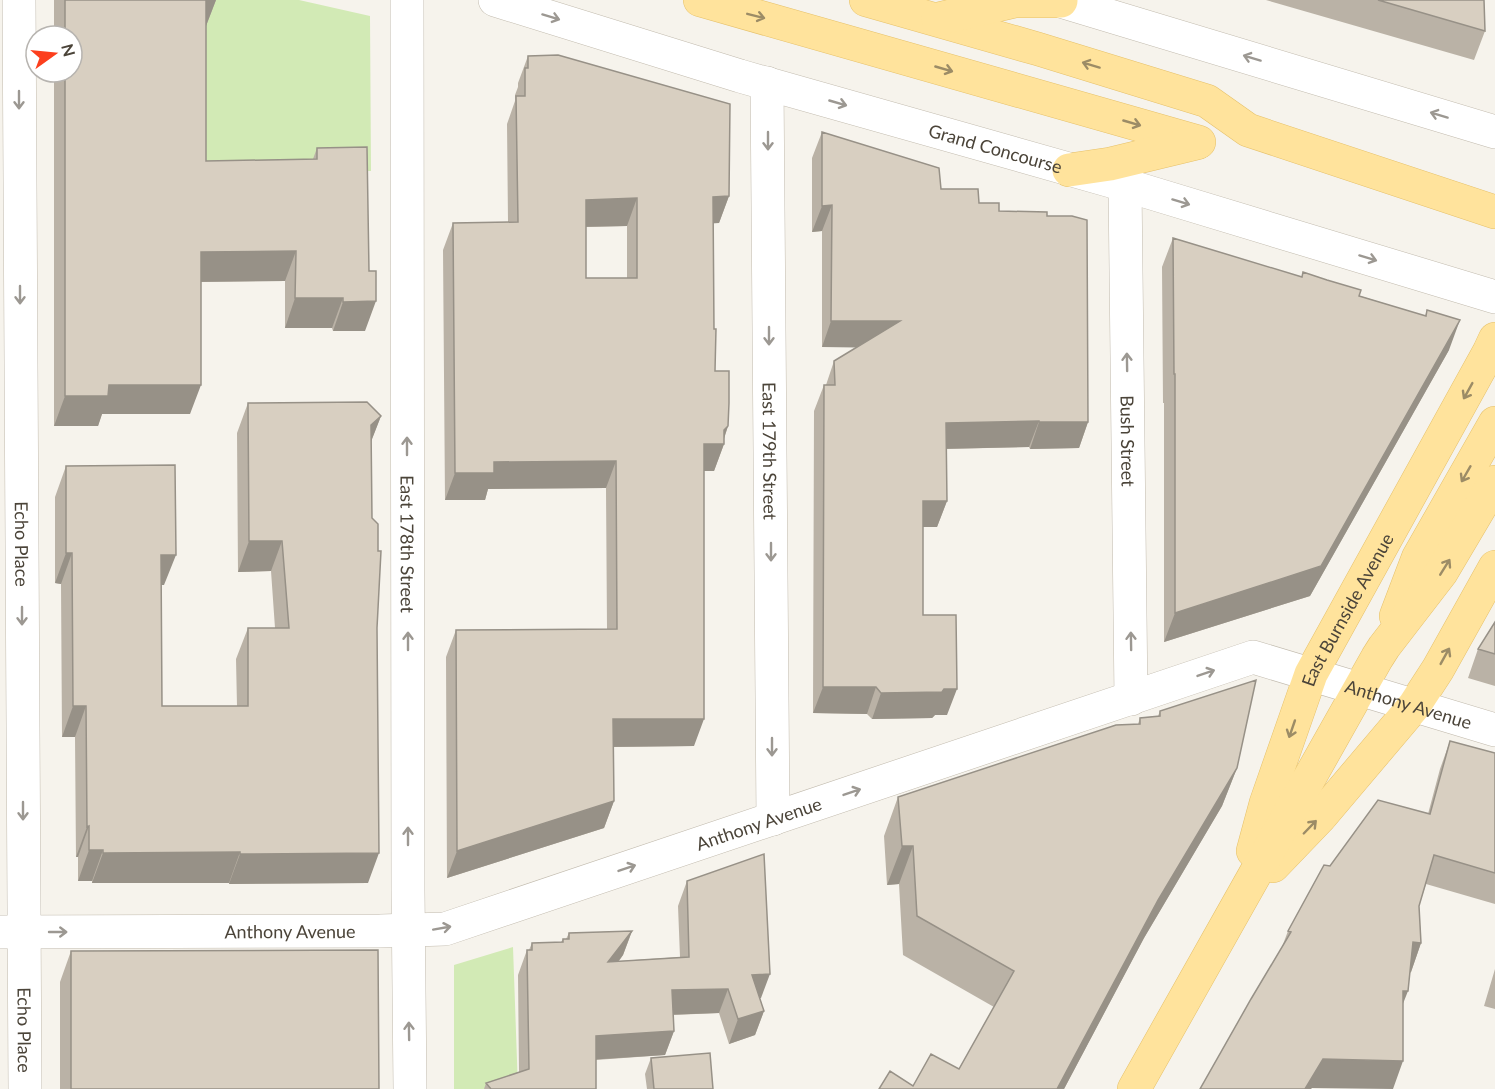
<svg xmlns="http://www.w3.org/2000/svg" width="1495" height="1089" viewBox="0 0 1495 1089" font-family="Lato,sans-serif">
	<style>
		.green { fill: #d2eab5 }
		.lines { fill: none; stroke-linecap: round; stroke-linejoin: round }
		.minor-casing { stroke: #c2bbae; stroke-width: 34 }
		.major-casing { stroke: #e6c16a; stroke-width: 34 }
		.minor { stroke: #fff; stroke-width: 33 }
		.major { stroke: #ffe39c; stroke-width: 33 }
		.wall { fill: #bab2a6; fill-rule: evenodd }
		.shaded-wall { fill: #979187 }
		.building { fill: #d8cfc1; stroke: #979187; stroke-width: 1.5; fill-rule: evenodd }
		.oneway { stroke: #9c8c66 }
		.oneway2 { stroke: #9c9892 }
		.labels { text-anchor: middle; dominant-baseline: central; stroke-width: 4.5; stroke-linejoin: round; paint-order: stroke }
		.street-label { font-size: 18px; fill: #4b4439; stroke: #fff }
	</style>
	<rect width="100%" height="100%" fill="#f6f3ec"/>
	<path class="green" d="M 205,0 L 299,0 L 370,16 L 371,171 L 202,173 Z
		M 513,947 L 518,1089 L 454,1089 L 454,965 Z"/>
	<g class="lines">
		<defs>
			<g id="minor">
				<path id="s1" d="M 19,0 L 25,1089"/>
				<path id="s2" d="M 407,0 L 408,891 L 410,1089"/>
				<path id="s3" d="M 495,0 L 740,76 L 1125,185 L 1495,297"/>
				<path d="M 1057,0 L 1495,132"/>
				<path id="s4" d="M 767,83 L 773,819"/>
				<path id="s5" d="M 1125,185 L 1131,699"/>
				<path id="s6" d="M 0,932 L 380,931 L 445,929 L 1253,657 L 1495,730"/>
			</g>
			<g id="major">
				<path d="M 700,0 L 1199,142"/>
				<path d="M 866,0 L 1038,49 L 1207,101 L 1248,130 L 1495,212"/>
				<path d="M 938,19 L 1015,1 L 1061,1"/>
				<path d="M 1069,170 L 1110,164 L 1197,143"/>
				<path d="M 1396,616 L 1418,558 L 1495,423"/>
				<path id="s7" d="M 1253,851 L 1266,803 L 1311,674 L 1489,352 L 1495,339"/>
				<path d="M 1273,866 L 1320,817 L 1414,706 L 1438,669 L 1495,567"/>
				<path d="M 1134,1089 L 1377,658 L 1384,647 L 1441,573 L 1495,482"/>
			</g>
		</defs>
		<use href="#minor" class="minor-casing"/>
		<use href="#major" class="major-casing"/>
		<use href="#minor" class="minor"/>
		<use href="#major" class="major"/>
	</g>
	<path class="wall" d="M 54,0 L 216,0 L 206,26 L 206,161 L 313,159 L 317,148 L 365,331 L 333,331 L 332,328 L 285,328 L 285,281 L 201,282 L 190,414 L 102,414 L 98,426 L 54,426 L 54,72 L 72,72 L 72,36 L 54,36 Z
		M 1266,0 L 1484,0 L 1485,31 L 1474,60 Z
		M 528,56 L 729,196 L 719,223 L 713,223 L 714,329 L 715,371 L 728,426 L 724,439 L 724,444 L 714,471 L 704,471 L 694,746 L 614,747 L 614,801 L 604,828 L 447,878 L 446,657 L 456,630 L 607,629 L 606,488 L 488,489 L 485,500 L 445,500 L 443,250 L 453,223 L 508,222 L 507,124 L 515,101 L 515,95 L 518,87 L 518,83 ZM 627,226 L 627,278 L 586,278 L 586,227 Z
		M 822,132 L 941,189 L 979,203 L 999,211 L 1047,216 L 1088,422 L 1079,448 L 1030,449 L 1029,447 L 946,449 L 947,501 L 937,527 L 923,527 L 923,615 L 947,715 L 935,715 L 932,718 L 872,719 L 867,714 L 813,713 L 814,411 L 824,385 L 826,385 L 834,361 L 857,347 L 822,347 L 822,231 L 812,232 L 812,158 Z
		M 1173,238 L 1425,316 L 1427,310 L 1449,350 L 1310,596 L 1164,642 L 1164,403 L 1163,403 L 1162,267 Z
		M 248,403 L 381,416 L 371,441 L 372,518 L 377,628 L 368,883 L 229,884 L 229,883 L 92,883 L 92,881 L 78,881 L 78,857 L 76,857 L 75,737 L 62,737 L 61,584 L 55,583 L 55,497 L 66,466 L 164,585 L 161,585 L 162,706 L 237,706 L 236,659 L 248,628 L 275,628 L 271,571 L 238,572 L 237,433 Z
		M 1495,622 L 1495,686 L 1468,678 L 1478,649 Z
		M 1160,711 L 1237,768 L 1222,806 L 1144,938 L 1064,1089 L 913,1086 L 959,1069 L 994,1007 L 903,955 L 899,884 L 887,885 L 884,836 L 898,797 L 1138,724 L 1140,718 L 1158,716 Z
		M 1450,741 L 1495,753 L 1495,904 L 1426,884 L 1419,906 L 1421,943 L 1411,972 L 1312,1088 L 1282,947 L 1288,931 L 1330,866 L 1428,814 L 1440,769 Z
		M 687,881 L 761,998 L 760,998 L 764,1011 L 755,1035 L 729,1044 L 719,1013 L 673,1015 L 674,1031 L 665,1055 L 596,1060 L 596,1089 L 484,1089 L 486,1083 L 519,1072 L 518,975 L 527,950 L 529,950 L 532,943 L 561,942 L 563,939 L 566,939 L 569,933 L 632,931 L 623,955 L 619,961 L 680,957 L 678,906 Z
		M 71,951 L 379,1089 L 60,1089 L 60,982 Z
		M 1495,969 L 1495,1009 L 1484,1006 Z
		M 651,1058 L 713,1089 L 647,1089 L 645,1074 Z"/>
	<path class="shaded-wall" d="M 205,0 L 216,0 L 206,26 Z
		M 729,196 L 719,223 L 703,224 L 713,197 Z
		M 637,198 L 627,226 L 576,227 L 586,200 Z
		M 832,205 L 822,231 L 812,232 L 822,206 Z
		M 296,251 L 285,281 L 190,282 L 201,252 Z
		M 295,298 L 343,298 L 332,328 L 285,328 Z
		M 376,301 L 365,331 L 333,331 L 343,302 Z
		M 1460,320 L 1449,350 L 1310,596 L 1164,642 L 1175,613 Z
		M 831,321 L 900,321 L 891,348 L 822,347 Z
		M 109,385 L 201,385 L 190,414 L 102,414 L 98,426 L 54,426 L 65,396 Z
		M 381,416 L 369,447 L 371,425 Z
		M 1039,421 L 1029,447 L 937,449 L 946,423 Z
		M 1039,422 L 1088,422 L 1079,448 L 1030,449 Z
		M 728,426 L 722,444 L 724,444 L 714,471 L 695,471 L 704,444 Z
		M 616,461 L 606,488 L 488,489 L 485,500 L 445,500 L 455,473 L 494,462 Z
		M 923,501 L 947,501 L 937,527 L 913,527 Z
		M 249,541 L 282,541 L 271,571 L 238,572 Z
		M 66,553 L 72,553 L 61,584 L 55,583 Z
		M 161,555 L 176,555 L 164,585 L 150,585 Z
		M 823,687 L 876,687 L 867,714 L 813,713 Z
		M 944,689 L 957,689 L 947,715 L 935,715 L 932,718 L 872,719 L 881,693 Z
		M 73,706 L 86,706 L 75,737 L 62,737 Z
		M 613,719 L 704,719 L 694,746 L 604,747 Z
		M 1237,768 L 1222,806 L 1144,938 L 1064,1089 L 1057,1089 L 1158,900 Z
		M 614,801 L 604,828 L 447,878 L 457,851 Z
		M 89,826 L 78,857 L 76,857 L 87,827 Z
		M 902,846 L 913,846 L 899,884 L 887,885 Z
		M 89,850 L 103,850 L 92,881 L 78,881 Z
		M 240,852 L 229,883 L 92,883 L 103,853 Z
		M 379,853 L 368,883 L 229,884 L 240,854 Z
		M 632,931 L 623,955 L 599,987 L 608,962 Z
		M 1413,942 L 1421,943 L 1411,972 L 1403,971 Z
		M 770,974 L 761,998 L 743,999 L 752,975 Z
		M 728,989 L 719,1013 L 663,1015 L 672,990 Z
		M 1403,991 L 1408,991 L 1397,1019 Z
		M 764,1011 L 755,1035 L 729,1044 L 738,1019 Z
		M 674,1031 L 665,1055 L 587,1060 L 596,1036 Z
		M 1323,1059 L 1403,1061 L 1393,1089 L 1312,1088 L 1311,1089 L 1305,1089 Z"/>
	<path class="building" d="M 65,0 L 206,0 L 206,161 L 317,159 L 317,148 L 367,147 L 369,271 L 376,271 L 376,301 L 343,302 L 343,298 L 295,298 L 296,251 L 201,252 L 201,385 L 109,385 L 108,396 L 65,396 L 65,72 L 72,72 L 72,36 L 65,36 Z
		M 1378,0 L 1484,0 L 1485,31 Z
		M 558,55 L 730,104 L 729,196 L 713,197 L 714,329 L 716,329 L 715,371 L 729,371 L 729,403 L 728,426 L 724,430 L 724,444 L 704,444 L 704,719 L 613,719 L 614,801 L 457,851 L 456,630 L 617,629 L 616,461 L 494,462 L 494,473 L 455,473 L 453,223 L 518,222 L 516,96 L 525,96 L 525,68 L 528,68 L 528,56 ZM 637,198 L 637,278 L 586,278 L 586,200 Z
		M 822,132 L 939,168 L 941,189 L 978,189 L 979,203 L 999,203 L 999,211 L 1047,212 L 1047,216 L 1072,216 L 1087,220 L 1088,422 L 1039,422 L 1039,421 L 946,423 L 947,501 L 923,501 L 923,615 L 956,615 L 957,689 L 944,689 L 942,692 L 881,693 L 876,687 L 823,687 L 824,385 L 835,385 L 834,361 L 900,321 L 831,321 L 832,205 L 822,206 Z
		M 1173,238 L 1302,277 L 1303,272 L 1327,280 L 1361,290 L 1359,296 L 1426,316 L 1427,310 L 1460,320 L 1321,566 L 1175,613 L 1175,374 L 1174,374 Z
		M 367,402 L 381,416 L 371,425 L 372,518 L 378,524 L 378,551 L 381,551 L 377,628 L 379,853 L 240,854 L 240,852 L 103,853 L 103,850 L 89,850 L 89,826 L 87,827 L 86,706 L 73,706 L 72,553 L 66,553 L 66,466 L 175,465 L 176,555 L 161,555 L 162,706 L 248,706 L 248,628 L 289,628 L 282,541 L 249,541 L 248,403 Z
		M 1495,622 L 1495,654 L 1478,649 Z
		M 1256,680 L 1237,768 L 1158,900 L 1057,1089 L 879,1089 L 890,1071 L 913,1086 L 931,1054 L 959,1069 L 1014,971 L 917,916 L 913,846 L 902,846 L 898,797 L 1116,725 L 1140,724 L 1140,718 L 1160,716 L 1160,711 Z
		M 1450,741 L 1495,753 L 1495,873 L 1434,855 L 1419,906 L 1421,943 L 1413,942 L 1408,991 L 1403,991 L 1403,1061 L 1323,1059 L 1305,1089 L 1200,1089 L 1251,999 L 1291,932 L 1288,931 L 1324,865 L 1330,866 L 1378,800 L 1430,814 Z
		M 764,854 L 770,974 L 752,975 L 764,1011 L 738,1019 L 728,989 L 672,990 L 674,1031 L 596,1036 L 596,1089 L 491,1089 L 486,1083 L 529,1069 L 527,950 L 532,950 L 532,943 L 563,942 L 563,939 L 569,939 L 569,933 L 632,931 L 608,962 L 689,957 L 687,881 Z
		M 378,950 L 379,1089 L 71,1089 L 71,951 Z
		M 710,1053 L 713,1089 L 654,1089 L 651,1058 Z"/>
	<defs><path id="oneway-shaft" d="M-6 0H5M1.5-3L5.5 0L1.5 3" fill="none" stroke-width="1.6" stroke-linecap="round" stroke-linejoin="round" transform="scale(1.5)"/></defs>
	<g class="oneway">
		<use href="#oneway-shaft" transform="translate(756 16) rotate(14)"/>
		<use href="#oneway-shaft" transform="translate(1091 65) rotate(-163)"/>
		<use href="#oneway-shaft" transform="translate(944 69) rotate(16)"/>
		<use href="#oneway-shaft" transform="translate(1132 123) rotate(16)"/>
		<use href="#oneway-shaft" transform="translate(1468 391) rotate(119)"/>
		<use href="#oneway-shaft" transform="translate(1466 474) rotate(120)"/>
		<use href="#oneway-shaft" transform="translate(1445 567) rotate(-58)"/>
		<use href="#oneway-shaft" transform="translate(1445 656) rotate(-61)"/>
		<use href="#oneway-shaft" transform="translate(1292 729) rotate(109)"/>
		<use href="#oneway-shaft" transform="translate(1310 827) rotate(-46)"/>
	</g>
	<g class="oneway2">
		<use href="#oneway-shaft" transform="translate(551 17) rotate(17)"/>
		<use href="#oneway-shaft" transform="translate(1252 58) rotate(-163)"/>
		<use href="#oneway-shaft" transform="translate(19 100) rotate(90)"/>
		<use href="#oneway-shaft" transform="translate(838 103) rotate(16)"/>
		<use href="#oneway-shaft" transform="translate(1439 115) rotate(-163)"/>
		<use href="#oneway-shaft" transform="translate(768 141) rotate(90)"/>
		<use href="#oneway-shaft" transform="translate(1181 202) rotate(17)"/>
		<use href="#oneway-shaft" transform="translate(1368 258) rotate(17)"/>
		<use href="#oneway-shaft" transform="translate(20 295) rotate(90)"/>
		<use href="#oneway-shaft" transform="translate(769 336) rotate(90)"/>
		<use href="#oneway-shaft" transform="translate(1127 362) rotate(-91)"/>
		<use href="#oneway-shaft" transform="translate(407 446) rotate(-90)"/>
		<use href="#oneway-shaft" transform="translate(771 552) rotate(90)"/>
		<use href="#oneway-shaft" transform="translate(22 616) rotate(90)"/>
		<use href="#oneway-shaft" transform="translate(408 641) rotate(-90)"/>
		<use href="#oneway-shaft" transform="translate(1131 641) rotate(-91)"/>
		<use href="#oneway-shaft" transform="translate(1206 673) rotate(-19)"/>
		<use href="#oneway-shaft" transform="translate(772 747) rotate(90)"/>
		<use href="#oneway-shaft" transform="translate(852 792) rotate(-19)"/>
		<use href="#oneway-shaft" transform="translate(23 811) rotate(90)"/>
		<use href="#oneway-shaft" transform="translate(408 836) rotate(-90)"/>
		<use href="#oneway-shaft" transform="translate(627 868) rotate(-19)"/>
		<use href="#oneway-shaft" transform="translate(442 928) rotate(-10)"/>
		<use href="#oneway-shaft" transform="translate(58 932)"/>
		<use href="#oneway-shaft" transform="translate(409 1031) rotate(-91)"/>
	</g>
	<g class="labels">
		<g class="street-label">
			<text stroke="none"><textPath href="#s3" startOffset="522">Grand Concourse</textPath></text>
			<text stroke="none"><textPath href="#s5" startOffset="256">Bush Street</textPath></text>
			<text stroke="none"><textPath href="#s4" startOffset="368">East 179th Street</textPath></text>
			<text stroke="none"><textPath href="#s1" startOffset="544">Echo Place</textPath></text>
			<text stroke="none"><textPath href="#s2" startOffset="544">East 178th Street</textPath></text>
			<text stroke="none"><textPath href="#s7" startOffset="260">East Burnside Avenue</textPath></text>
			<text stroke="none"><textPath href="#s6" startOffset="1460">Anthony Avenue</textPath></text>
			<text stroke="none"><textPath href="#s6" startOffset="776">Anthony Avenue</textPath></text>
			<text stroke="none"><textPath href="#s6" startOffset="290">Anthony Avenue</textPath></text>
			<text stroke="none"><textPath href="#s1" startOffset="1030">Echo Place</textPath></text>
		</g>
	</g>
	<g transform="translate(54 54) rotate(75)"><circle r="28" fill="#ffffff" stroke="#b7b4b0" stroke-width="1.5"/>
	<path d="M0-4.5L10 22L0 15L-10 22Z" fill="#fc3f1d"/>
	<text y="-9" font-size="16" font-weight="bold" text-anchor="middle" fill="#4b4439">N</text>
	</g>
</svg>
